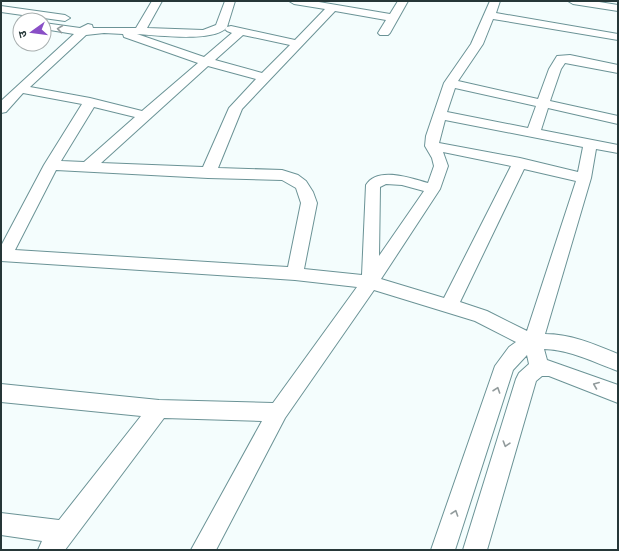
<svg xmlns="http://www.w3.org/2000/svg" width="619" height="551" viewBox="0 0 619 551" font-family="'Varela Round','Noto Sans Devanagari',sans-serif">
	<style>
		.lines { fill: none; stroke-linecap: round; stroke-linejoin: round }
		.street-casing { stroke: #6b9396; stroke-width: 2 }
		.street { fill: #fff; fill-rule: evenodd }
		.oneway { stroke: #929b9c }
	</style>
	<rect width="100%" height="100%" fill="#f4fdfd"/>
	<g class="lines">
		<defs>
			<path id="street" d="M 152,1 L 162,1 L 147,28 L 203,30 L 216,25 L 225,1 L 235,1 L 227,27 C 215,43 156,35 137,34 L 204,57 L 232,33 L 227,31 L 225,29 L 227,27 L 231,26 L 295,40 L 325,9 L 294,4 L 289,1 L 313,1 L 390,14 L 398,1 L 408,1 L 390,33 L 388,35 L 380,35 L 378,33 L 386,20 L 335,11 L 242,109 L 218,168 L 282,170 L 298,175 L 306,181 L 313,192 L 317,203 L 304,269 L 362,275 L 366,185 C 377,166 411,178 428,183 L 434,166 L 432,158 L 425,146 L 426,136 L 444,83 L 471,44 L 490,1 L 500,1 L 496,13 L 618,34 L 618,40 L 493,19 L 483,44 L 458,81 L 538,99 L 549,69 L 557,56 L 570,55 L 618,65 L 618,73 L 565,63 L 561,69 L 550,101 L 618,116 L 618,124 L 548,108 L 541,130 L 618,145 L 618,153 L 596,149 L 591,178 L 545,334 C 571,334 594,344 618,354 L 618,371 C 593,362 571,350 544,349 L 547,360 L 618,385 L 618,403 L 549,376 L 542,376 L 536,381 L 487,550 L 463,550 L 516,379 L 519,373 L 529,364 L 527,355 L 513,370 L 455,550 L 431,550 L 495,366 L 509,347 L 516,342 L 475,321 L 374,290 L 285,418 L 216,550 L 191,550 L 262,421 L 164,418 L 65,550 L 38,550 L 42,541 L 1,535 L 1,513 L 59,520 L 141,416 L 1,402 L 1,384 L 159,400 L 273,403 L 357,287 L 295,280 L 1,261 L 1,246 L 44,165 L 82,104 L 23,93 L 6,112 L 1,113 L 1,101 L 74,34 L 44,29 L 44,23 L 80,28 L 88,24 L 92,25 L 93,28 L 136,28 ZM 104,33 L 123,34 L 124,37 L 198,63 L 142,111 L 90,98 L 30,87 L 86,35 ZM 243,35 L 290,45 L 262,73 L 215,60 ZM 208,66 L 256,79 L 229,108 L 203,167 L 101,163 ZM 455,88 L 536,106 L 528,128 L 447,112 ZM 94,107 L 135,117 L 84,162 L 61,161 ZM 445,120 L 583,147 L 578,172 L 520,158 L 439,143 ZM 443,152 L 511,166 L 444,298 L 381,279 L 440,189 L 448,166 ZM 524,169 L 576,181 L 527,331 L 487,311 L 460,302 ZM 56,170 L 208,178 L 282,180 L 296,188 L 301,203 L 288,267 L 15,250 ZM 386,184 L 402,185 L 424,191 L 379,256 L 380,187 Z
				M 568,1 L 593,1 L 618,5 L 618,11 L 573,4 Z
				M 1,6 L 65,15 L 70,18 L 65,21 L 1,12 Z"/>
		</defs>
		<use href="#street" class="street-casing"/>
		<use href="#street" class="street"/>
	</g>
	<defs><path id="oneway-chevron" d="M-2-3.5L2.5 0L-2 3.5" fill="none" stroke-width="1.6" stroke-linecap="round" stroke-linejoin="round"/></defs>
	<g class="oneway">
		<use href="#oneway-chevron" transform="translate(60 29) rotate(-172)"/>
		<use href="#oneway-chevron" transform="translate(596 385) rotate(-158)"/>
		<use href="#oneway-chevron" transform="translate(497 390) rotate(-71)"/>
		<use href="#oneway-chevron" transform="translate(506 444) rotate(107)"/>
		<use href="#oneway-chevron" transform="translate(455 513) rotate(-71)"/>
	</g>
	<rect width="619" height="551" fill="none" stroke="#263738" stroke-width="4"/>
	<g transform="translate(32 32) rotate(256)"><circle r="19" fill="#ffffff" stroke="#a8afaf"/>
	<path d="M0-3L7 15L0 10L-7 15Z" fill="#894fc6"/>
	<text y="-6" font-size="11" font-weight="bold" text-anchor="middle" fill="#263738">उ</text>
	</g>
</svg>
